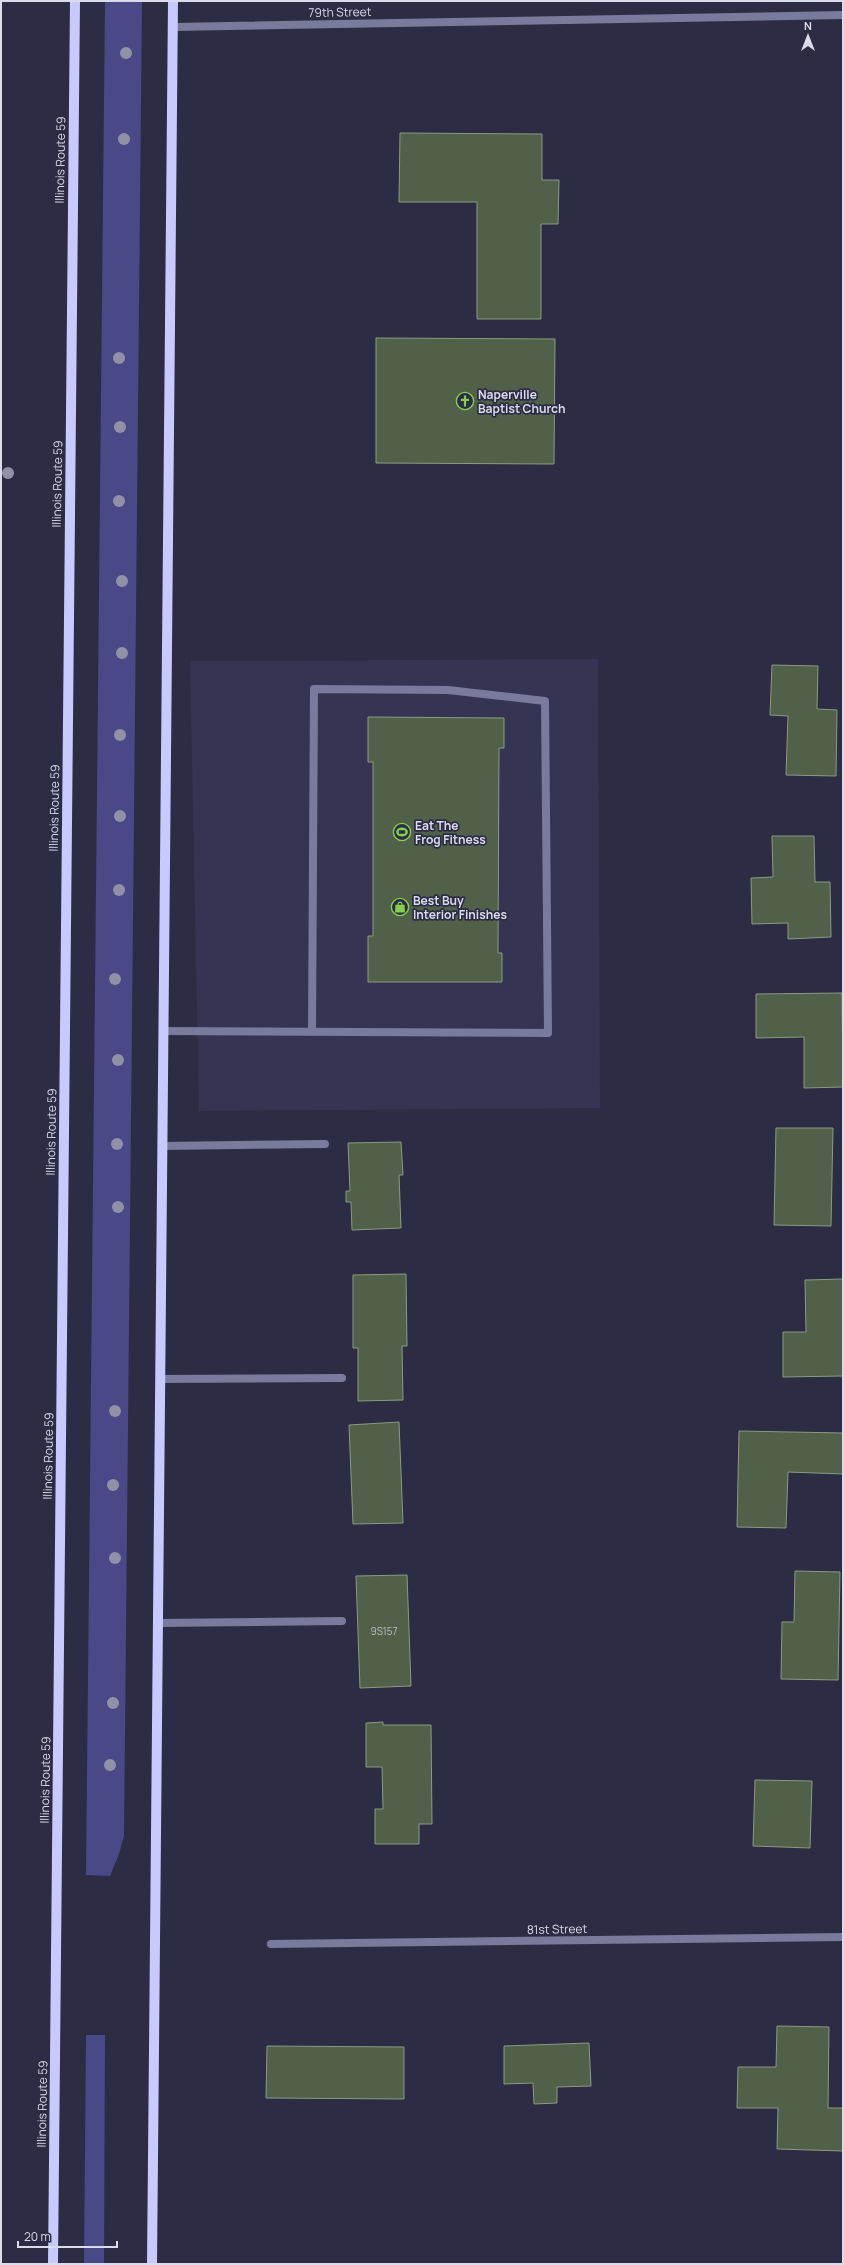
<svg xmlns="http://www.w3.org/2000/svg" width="844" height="2265" viewBox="0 0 844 2265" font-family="Manrope,sans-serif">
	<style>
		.built { fill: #353553 }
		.green { fill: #4a4887 }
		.building { fill: #516048; stroke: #8b9c82 }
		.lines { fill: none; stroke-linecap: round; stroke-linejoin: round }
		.service { stroke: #7a7b9c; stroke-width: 8 }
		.minor { stroke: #7a7b9c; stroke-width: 8 }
		.primary { stroke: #c7c9ff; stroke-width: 10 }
		.tree { fill: #9090a6 }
		.labels { text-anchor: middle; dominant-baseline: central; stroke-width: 3.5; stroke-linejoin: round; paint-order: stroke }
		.number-label { font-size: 10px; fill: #b8bdc2 }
		.street-label { font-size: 12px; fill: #dbdceb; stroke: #2c2c44 }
		.poi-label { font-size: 12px; font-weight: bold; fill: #dbdceb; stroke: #2c2c44; text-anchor: start }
	</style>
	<rect width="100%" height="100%" fill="#2c2c44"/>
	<path class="built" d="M 598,659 L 600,1108 L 199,1111 L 190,661 Z"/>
	<path class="green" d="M 105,1 L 142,1 L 124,1836 L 119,1854 L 110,1876 L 86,1875 Z
		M 86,2035 L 105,2035 L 104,2264 L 84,2264 Z"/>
	<path class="building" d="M 400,133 L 542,134 L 542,180 L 559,180 L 558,224 L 541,224 L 541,319 L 477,319 L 477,202 L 399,202 Z
		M 376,338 L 555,339 L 554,464 L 376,463 Z
		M 772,665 L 818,666 L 817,709 L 837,710 L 836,776 L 786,775 L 788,716 L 770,715 Z
		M 368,717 L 504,718 L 504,748 L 499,748 L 498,953 L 502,953 L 502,982 L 368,982 L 368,936 L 373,936 L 373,762 L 368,762 Z
		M 772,836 L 814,836 L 815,882 L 830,882 L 831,937 L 788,939 L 788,923 L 752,924 L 751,878 L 773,877 Z
		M 842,993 L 843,1087 L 804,1088 L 804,1037 L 756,1038 L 756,994 Z
		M 776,1128 L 833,1128 L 831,1226 L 774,1225 Z
		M 401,1142 L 403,1175 L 399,1175 L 401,1228 L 352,1230 L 351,1202 L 346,1202 L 346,1191 L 350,1191 L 348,1143 Z
		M 406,1274 L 407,1346 L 402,1346 L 403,1400 L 358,1401 L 358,1348 L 353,1348 L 353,1275 Z
		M 843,1279 L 843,1376 L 783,1377 L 783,1332 L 806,1332 L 805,1280 Z
		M 399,1422 L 403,1523 L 353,1524 L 349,1425 Z
		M 739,1431 L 843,1433 L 843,1474 L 788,1472 L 786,1528 L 737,1527 Z
		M 795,1571 L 840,1572 L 838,1680 L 781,1679 L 782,1622 L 794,1622 Z
		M 407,1575 L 411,1686 L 360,1688 L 356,1576 Z
		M 383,1722 L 383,1725 L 431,1725 L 432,1824 L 419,1824 L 419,1844 L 375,1844 L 375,1809 L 383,1809 L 382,1767 L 366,1767 L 366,1723 Z
		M 755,1780 L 812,1781 L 810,1848 L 753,1846 Z
		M 777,2026 L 829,2027 L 828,2108 L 843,2108 L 843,2151 L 777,2149 L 778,2108 L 737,2108 L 738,2067 L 776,2067 Z
		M 589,2043 L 591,2086 L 557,2087 L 557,2103 L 534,2104 L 533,2083 L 504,2084 L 504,2046 Z
		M 267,2046 L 404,2047 L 404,2099 L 266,2098 Z"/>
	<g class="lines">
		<path class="service" d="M 163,1031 L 548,1033 L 545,701 L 448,690 L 314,689 L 312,1032
			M 162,1146 L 325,1144
			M 160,1379 L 342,1378
			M 158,1623 L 342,1621"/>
		<path class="minor" d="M 173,27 L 843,15
			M 271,1944 L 843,1937"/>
		<path class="primary" d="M 53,2264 L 75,1
			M 152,2264 L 173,1"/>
	</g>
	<g class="tree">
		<circle cx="126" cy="53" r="6"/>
		<circle cx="124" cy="139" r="6"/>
		<circle cx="119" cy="358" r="6"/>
		<circle cx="120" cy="427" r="6"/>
		<circle cx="8" cy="473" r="6"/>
		<circle cx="119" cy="501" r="6"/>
		<circle cx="122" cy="581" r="6"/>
		<circle cx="122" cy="653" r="6"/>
		<circle cx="120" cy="735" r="6"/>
		<circle cx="120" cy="816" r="6"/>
		<circle cx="119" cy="890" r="6"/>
		<circle cx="115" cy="979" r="6"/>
		<circle cx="118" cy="1060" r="6"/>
		<circle cx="117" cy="1144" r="6"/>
		<circle cx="118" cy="1207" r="6"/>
		<circle cx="115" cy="1411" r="6"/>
		<circle cx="113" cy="1485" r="6"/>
		<circle cx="115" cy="1558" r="6"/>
		<circle cx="113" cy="1703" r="6"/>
		<circle cx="110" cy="1765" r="6"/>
	</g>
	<defs>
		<symbol id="church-ring" viewBox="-11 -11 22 22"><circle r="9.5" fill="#2c2c44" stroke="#85cf4d" stroke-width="1.5"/><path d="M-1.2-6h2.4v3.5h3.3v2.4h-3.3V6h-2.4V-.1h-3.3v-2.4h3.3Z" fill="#85cf4d"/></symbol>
		<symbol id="stadium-ring" viewBox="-11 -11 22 22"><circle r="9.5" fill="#2c2c44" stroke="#85cf4d" stroke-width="1.5"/><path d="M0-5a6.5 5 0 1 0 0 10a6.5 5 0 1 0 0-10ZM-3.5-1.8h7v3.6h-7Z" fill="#85cf4d"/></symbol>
		<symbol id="shop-ring" viewBox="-11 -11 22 22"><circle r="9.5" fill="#2c2c44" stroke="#85cf4d" stroke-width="1.5"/><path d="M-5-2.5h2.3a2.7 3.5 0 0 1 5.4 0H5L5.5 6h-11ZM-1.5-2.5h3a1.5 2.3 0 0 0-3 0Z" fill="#85cf4d"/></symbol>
	</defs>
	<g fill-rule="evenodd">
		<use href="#church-ring" x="455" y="391" width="20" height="20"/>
		<use href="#stadium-ring" x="392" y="822" width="20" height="20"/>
		<use href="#shop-ring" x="390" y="897" width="20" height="20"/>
	</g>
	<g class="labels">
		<g class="number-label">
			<text x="384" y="1631">9S157</text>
		</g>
		<g class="street-label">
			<text transform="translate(340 12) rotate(-1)">79th Street</text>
			<text transform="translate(60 160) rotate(-89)">Illinois Route 59</text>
			<text transform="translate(57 484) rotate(-89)">Illinois Route 59</text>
			<text transform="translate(54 808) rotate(-89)">Illinois Route 59</text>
			<text transform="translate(51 1132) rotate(-89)">Illinois Route 59</text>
			<text transform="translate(48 1456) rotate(-89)">Illinois Route 59</text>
			<text transform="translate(45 1780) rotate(-89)">Illinois Route 59</text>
			<text transform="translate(557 1929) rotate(-1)">81st Street</text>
			<text transform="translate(42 2104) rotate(-89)">Illinois Route 59</text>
		</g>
		<g class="poi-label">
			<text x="478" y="394">Naperville<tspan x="478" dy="14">Baptist Church</tspan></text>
			<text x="415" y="825">Eat The<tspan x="415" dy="14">Frog Fitness</tspan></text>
			<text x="413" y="900">Best Buy<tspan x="413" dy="14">Interior Finishes</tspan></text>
		</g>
	</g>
	<rect width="844" height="2265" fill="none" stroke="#dbdceb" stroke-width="4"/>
	<g transform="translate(808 36)" stroke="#2c2c44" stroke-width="3" paint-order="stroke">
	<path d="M0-3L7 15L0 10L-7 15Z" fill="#dbdceb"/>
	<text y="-6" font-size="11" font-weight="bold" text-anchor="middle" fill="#dbdceb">N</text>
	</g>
	<path d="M18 2241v6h99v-6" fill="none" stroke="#dbdceb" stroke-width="2"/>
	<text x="24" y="2241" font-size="12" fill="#dbdceb" stroke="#2c2c44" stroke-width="3" paint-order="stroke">20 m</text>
</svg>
